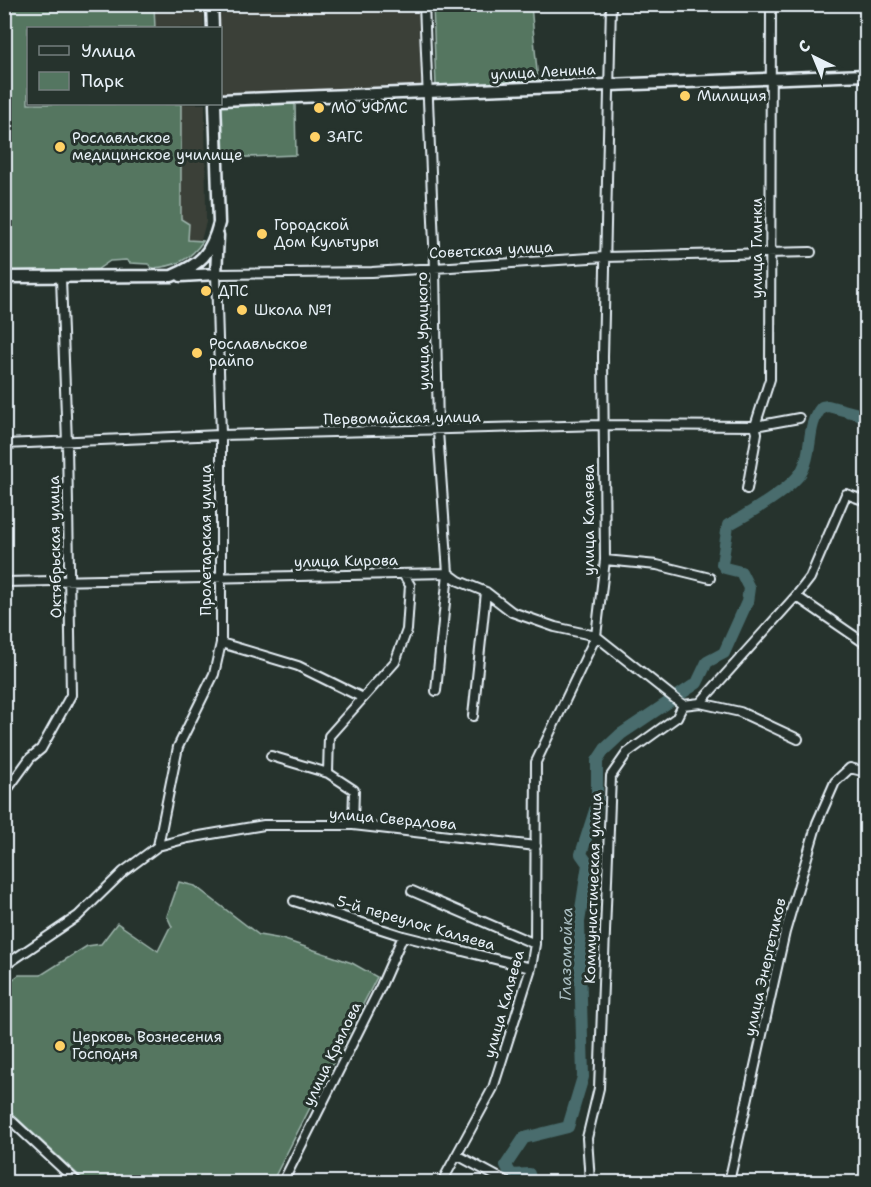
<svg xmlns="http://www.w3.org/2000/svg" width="871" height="1187" viewBox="0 0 871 1187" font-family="'Shantell Sans',sans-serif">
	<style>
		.built { fill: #3b4139 }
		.green { fill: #547661; stroke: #9eb4ac; stroke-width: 1.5 }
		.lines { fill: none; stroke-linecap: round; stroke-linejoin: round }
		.river { stroke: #486c6d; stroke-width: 12 }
		.minor-casing { stroke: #e8f1f8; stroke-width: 12 }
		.secondary-casing { stroke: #e8f1f8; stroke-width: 15 }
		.minor { stroke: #26332d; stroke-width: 8 }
		.secondary { stroke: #26332d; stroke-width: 10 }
		.poi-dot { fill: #ffd166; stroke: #26332d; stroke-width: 2 }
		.labels { text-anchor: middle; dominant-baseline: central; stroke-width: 6; stroke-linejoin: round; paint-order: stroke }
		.street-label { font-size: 15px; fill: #e8f1f8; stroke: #26332d }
		.poi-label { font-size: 15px; fill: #e8f1f8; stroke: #26332d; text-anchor: start }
		.water-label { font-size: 16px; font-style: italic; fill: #a8bcc0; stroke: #26332d }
	</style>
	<rect width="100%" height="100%" fill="#26332d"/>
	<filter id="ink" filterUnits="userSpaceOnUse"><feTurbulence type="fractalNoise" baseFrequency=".0167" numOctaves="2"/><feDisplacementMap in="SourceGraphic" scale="12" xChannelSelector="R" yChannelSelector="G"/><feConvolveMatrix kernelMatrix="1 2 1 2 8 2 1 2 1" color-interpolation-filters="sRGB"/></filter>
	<g filter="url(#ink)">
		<path class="built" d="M 154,5 L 204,5 L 204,28 L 155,28 Z
			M 218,5 L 418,5 L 422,87 L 221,94 Z
			M 181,104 L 205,104 L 206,222 L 201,240 L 187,240 L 181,219 Z
			M 10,330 L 7,436 L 5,436 L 4,331 Z"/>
		<path class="green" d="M 5,4 L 154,5 L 155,28 L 28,28 L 28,104 L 181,104 L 181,219 L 189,224 L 188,240 L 203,241 C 190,260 175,267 152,268 L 148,264 L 130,263 L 126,260 L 110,261 L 98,269 L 5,271 Z
			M 433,5 L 531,5 L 538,82 L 436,87 Z
			M 295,104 L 296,155 L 224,158 L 222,106 Z
			M 179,882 L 195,886 L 259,935 L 282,939 L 352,963 L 377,977 L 272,1182 L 86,1182 L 5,1107 L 5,985 L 19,975 L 41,975 L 87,946 L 101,944 L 117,923 L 158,951 L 169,929 L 172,927 L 167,916 Z"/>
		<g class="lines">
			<path class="river" d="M 531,1182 L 529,1174 L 511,1175 L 506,1165 L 524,1138 L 568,1127 L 583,1077 L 579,922 L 588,864 L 581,854 L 597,804 L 597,761 L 605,749 L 621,734 L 697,683 L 707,662 L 724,653 L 747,602 L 749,588 L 741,572 L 725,568 L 722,564 L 728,525 C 747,515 795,487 803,469 C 813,449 806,425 822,407 L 828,406 L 866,416"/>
			<defs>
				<path id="minor" d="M 424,4 L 435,268 L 438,431 L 448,573 L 436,691
					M 4,444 L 221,435 L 602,425 L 755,426 L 799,418
					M 747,489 L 757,433 L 755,426 L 770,379 L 771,4
					M 605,560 L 657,565 L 710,578
					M 4,582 L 448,573 L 459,581 L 486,592 L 512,612 L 555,627 L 596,636 L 683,705
					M 796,596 L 866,644
					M 221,643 L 298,666 L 363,698
					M 700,703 L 740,712 L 798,739
					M 473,716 L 486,592
					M 271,756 L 328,773
					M 4,794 L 30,758 L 41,749 L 71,695 L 67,443 L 61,278
					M 353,825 L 354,790 L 328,773 L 329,736 L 395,662 L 407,630 L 410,585 L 403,574
					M 158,846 L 178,747 L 214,674 L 221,643 L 221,435 L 216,274 L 372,272 L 605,257 L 811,252
					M 412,891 L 535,944
					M 294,901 L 403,936 L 531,968
					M 4,966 L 78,916 L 123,872 L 158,846 L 188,838 L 264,825 L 353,825 L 536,846
					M 4,1114 L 77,1182
					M 457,1155 L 507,1182
					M 283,1182 L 381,986 L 403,936
					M 442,1182 L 493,1088 L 531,968 L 535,944 L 536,762 L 596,636 L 605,560 L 603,357 L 611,4
					M 590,1182 L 587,1138 L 599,1088 L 611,776 L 627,753 L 677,717 L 683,705 L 700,703 L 796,596 L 810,578 L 846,494 L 866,501
					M 729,1182 L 785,932 L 817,823 L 835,782 L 850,768 L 866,772"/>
				<path id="secondary" d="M 212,4 L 213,28
					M 220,100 L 866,75
					M 181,276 L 216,274 L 218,235
					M 4,277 L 172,276 C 201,264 211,254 219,223 L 215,104"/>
			</defs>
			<use href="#minor" class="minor-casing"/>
			<use href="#secondary" class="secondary-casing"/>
			<use href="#minor" class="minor"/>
			<use href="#secondary" class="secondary"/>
		</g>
	</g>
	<g class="poi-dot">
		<circle cx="685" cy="96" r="6"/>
		<circle cx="319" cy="108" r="6"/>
		<circle cx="315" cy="137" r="6"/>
		<circle cx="60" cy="147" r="6"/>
		<circle cx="262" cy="234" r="6"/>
		<circle cx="206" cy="291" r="6"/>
		<circle cx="242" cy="310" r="6"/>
		<circle cx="197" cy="353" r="6"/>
		<circle cx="60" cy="1046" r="6"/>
	</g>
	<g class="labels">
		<g class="street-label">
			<text transform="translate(543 72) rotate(-3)">улица Ленина</text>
			<text transform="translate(757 248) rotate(-90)">улица Глинки</text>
			<text transform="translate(491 250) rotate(-3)">Советская улица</text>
			<text transform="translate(423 331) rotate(-91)">улица Урицкого</text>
			<text transform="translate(402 418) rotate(-1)">Первомайская улица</text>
			<text transform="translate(589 520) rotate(-90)">улица Каляева</text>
			<text transform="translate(206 540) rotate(-90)">Пролетарская улица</text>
			<text transform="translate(55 547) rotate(-91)">Октябрьская улица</text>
			<text transform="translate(346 561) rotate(-1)">улица Кирова</text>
			<text transform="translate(393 819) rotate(5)">улица Свердлова</text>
			<text transform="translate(593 888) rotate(-88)">Коммунистическая улица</text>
			<text transform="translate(416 923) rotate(16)">5-й переулок Каляева</text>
			<text transform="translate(765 967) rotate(-77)">улица Энергетиков</text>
			<text transform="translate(504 1004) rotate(-74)">улица Каляева</text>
			<text transform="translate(332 1054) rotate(-64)">улица Крылова</text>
		</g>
		<g class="poi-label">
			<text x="697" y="96">Милиция</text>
			<text x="331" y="108">МО УФМС</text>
			<text x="327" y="137">ЗАГС</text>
			<text x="72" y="138">Рославльское<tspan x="72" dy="17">медицинское училище</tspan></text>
			<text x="274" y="225">Городской<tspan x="274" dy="17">Дом Культуры</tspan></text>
			<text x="218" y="291">ДПС</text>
			<text x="254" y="310">Школа №1</text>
			<text x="209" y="344">Рославльское<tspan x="209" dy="17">райпо</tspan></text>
			<text x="72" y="1037">Церковь Вознесения<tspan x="72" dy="17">Господня</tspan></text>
		</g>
		<g class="water-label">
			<text transform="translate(566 954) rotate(-89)">Глазомойка</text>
		</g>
	</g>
	<rect width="871" height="1187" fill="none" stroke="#26332d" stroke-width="24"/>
	<rect x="12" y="12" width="847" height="1163" fill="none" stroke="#e8f1f8" stroke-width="2" filter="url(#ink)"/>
	<rect x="27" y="27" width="195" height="78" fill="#26332d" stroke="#747f7e" stroke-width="1.5"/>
	<rect x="39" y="46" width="30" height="9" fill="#26332d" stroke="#747f7e" stroke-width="1.5"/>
	<text x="81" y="57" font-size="18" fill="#e8f1f8">Улица</text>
	<rect x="39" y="72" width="30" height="18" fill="#547661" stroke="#747f7e" stroke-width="1.5"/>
	<text x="81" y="87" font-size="18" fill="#e8f1f8">Парк</text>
	<g transform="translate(814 57) rotate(317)" stroke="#26332d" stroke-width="4.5" paint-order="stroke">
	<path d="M0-4.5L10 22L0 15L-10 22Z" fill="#e8f1f8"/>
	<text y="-9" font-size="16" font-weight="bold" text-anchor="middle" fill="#e8f1f8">С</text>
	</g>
</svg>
